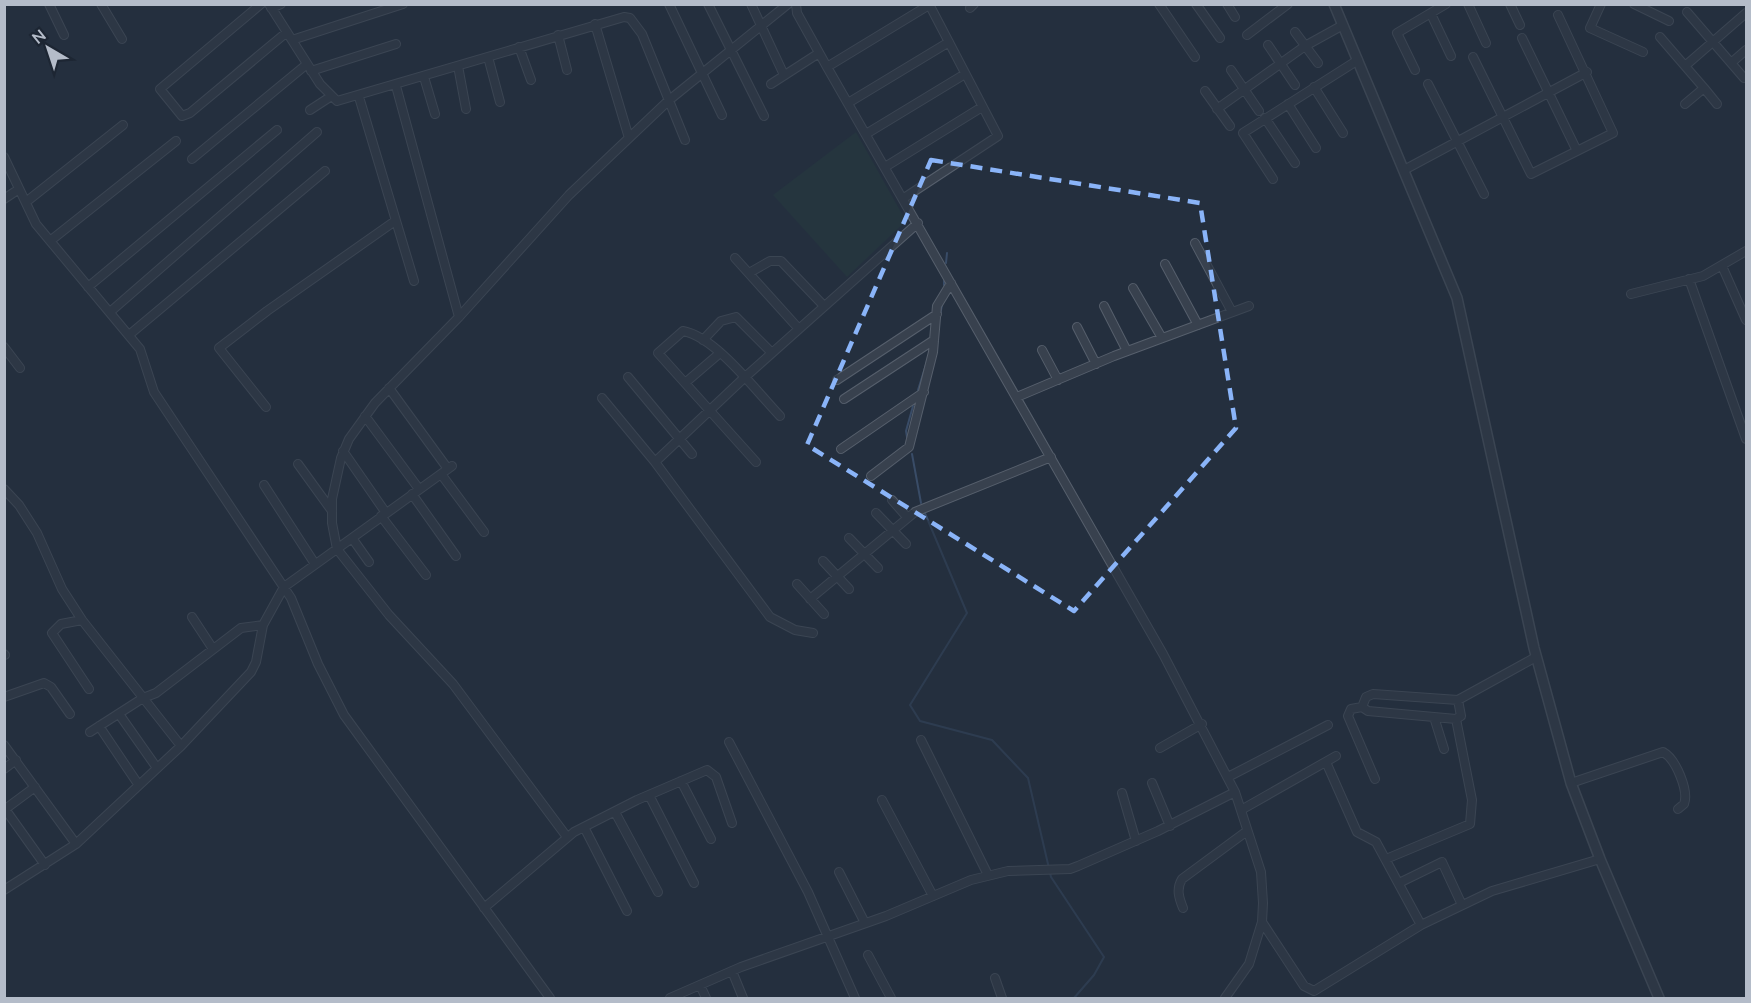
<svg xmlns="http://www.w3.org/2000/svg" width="1751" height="1003" viewBox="0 0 1751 1003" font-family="Mulish,sans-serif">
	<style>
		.green { fill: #263c3f }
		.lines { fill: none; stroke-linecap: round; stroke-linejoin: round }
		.stream { stroke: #394c67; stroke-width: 2 }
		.minor-casing { stroke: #565f6c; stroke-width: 10 }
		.tertiary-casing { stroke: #565f6c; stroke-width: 12 }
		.minor { stroke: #38414e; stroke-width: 8 }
		.tertiary { stroke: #38414e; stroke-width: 9 }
		.marked { fill: none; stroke: #8ab4f8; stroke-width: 4.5; stroke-dasharray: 12 8; stroke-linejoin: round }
	</style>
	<rect width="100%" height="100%" fill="#242f3e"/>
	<path class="green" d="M 856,132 L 906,221 L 847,277 L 773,195 Z"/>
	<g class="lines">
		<path class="stream" d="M 946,263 L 947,253
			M 944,285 L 944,281
			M 940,315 L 942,305
			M 918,390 L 929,355
			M 907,437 L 906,431 L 913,406
			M 912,454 L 921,503
			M 924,511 L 967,613 L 910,705 L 920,721 L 992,740 L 1028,778 L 1051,877 L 1104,957 L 1094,975 L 1074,998"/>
		<defs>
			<path id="minor" d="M 49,4 L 64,35
				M 101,4 L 122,39
				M 261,4 L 160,89 L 182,116 L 190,113 L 287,32
				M 269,4 L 320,84 L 337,101 L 624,17 L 630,18 L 642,34 L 685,140
				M 669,4 L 722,115
				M 708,4 L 764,116
				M 751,4 L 784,75
				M 796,4 L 797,13 L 827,67 L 1163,654 L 1235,792 L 1261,872 L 1263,903 L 1262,922 L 1249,964 L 1225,998
				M 1159,4 L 1195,57
				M 1196,4 L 1220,38
				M 1227,4 L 1235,17
				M 1468,4 L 1486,43
				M 1510,4 L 1520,25
				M 1601,4 L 1590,28 L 1643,52
				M 1634,4 L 1669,21
				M 271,8 L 281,4
				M 970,8 L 974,4
				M 1687,12 L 1744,78
				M 1431,14 L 1451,56
				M 595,24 L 629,138
				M 1295,32 L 1318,63
				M 558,35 L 567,70
				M 1247,35 L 1288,4
				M 1660,37 L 1685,66 L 1746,13
				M 1522,38 L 1577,151
				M 292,40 L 403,4
				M 1268,45 L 1295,85
				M 519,47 L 531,80
				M 488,57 L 500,102
				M 1473,57 L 1531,174 L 1613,133 L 1558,15
				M 1731,63 L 1746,50
				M 458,66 L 466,109
				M 1685,66 L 1704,88 L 1685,104
				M 827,67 L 929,5
				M 1231,70 L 1259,111
				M 1415,70 L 1397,33 L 1446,4
				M 311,71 L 396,44
				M 424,77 L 435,114
				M 771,84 L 819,53
				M 1428,84 L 1484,194
				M 396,86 L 459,317
				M 1314,87 L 1343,133
				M 1704,88 L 1717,104
				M 1205,91 L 1230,126
				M 359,97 L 414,281
				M 848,103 L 949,42
				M 1288,104 L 1316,148
				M 1217,109 L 1305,46 L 1343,25
				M 310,110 L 330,97
				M 1265,118 L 1295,163
				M 866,134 L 965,74
				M 4,157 L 36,224 L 140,349 L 154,392 L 291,598 L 318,664 L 344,715 L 550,998
				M 192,159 L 307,64
				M 885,167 L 982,107
				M 1404,170 L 1587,72
				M 1273,179 L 1243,133 L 1358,60
				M 904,198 L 998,136 L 929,4
				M 4,199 L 19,189
				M 26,202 L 123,125
				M 50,241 L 176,141
				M 1195,243 L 1232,312
				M 735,258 L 799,329
				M 1165,264 L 1198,325
				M 1722,266 L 1746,320
				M 749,273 L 770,261 L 781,261 L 824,306
				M 1689,279 L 1746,439
				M 88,287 L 277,130
				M 1133,288 L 1162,338
				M 1631,294 L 1703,276 L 1746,251
				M 1104,306 L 1127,351
				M 110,312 L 317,132
				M 1077,327 L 1096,364
				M 129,335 L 325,171
				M 703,340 L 721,321 L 736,317 L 772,353
				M 4,347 L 20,368
				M 1042,350 L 1058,380
				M 628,377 L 692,454
				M 837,380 L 937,314
				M 685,383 L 720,353
				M 389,388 L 448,469
				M 1017,397 L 1114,356 L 1249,306
				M 602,398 L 655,462 L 770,617 L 795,630 L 813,633
				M 844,399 L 934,340
				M 266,407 L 219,348 L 267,311 L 395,221
				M 365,416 L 419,489
				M 841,449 L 924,392
				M 343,451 L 386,513
				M 655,462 L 744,378 L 918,223
				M 756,462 L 658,353 L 683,331 C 716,337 756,391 780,416
				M 298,464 L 332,511
				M 441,474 L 484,532
				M 871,476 L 909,447 L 933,352 L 937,306 L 951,283
				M 264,485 L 315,564
				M 4,489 L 19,505 L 37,533 L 62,589 L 82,620 L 181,746
				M 412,494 L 456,556
				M 892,500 L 907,517
				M 876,513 L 906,544
				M 381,516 L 426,575
				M 352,538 L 369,562
				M 849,538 L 878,568
				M 823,561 L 849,589
				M 797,584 L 824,614
				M 810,599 L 915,512 L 1051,457
				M 192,617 L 213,649
				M 82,620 L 61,624 L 52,633 L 89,689
				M 4,654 L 5,655
				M 4,697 L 44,683 L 51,687 L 70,714
				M 1458,700 L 1461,716 L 1456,719 L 1368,711 L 1362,707 L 1366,697 L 1373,694 L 1458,700 L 1536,657
				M 1362,707 L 1351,709 L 1348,716 L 1375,779
				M 119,714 L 157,768
				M 1434,717 L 1444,749
				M 99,726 L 138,784
				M 90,732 L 143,698 L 156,693 L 241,628 L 263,625
				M 921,740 L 988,875
				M 729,742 L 808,892 L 855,998
				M 4,745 L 76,844
				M 1160,748 L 1202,724
				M 1326,762 L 1357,832 L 1376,842 L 1421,925
				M 4,769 L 16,760
				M 1228,777 L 1328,725
				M 681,781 L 711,839
				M 1152,783 L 1170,826
				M 1571,783 L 1663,752 C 1676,759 1689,791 1684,804 L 1678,809
				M 1122,793 L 1136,841
				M 649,795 L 694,883
				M 882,800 L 933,896
				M 5,809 L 45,865
				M 4,810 L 35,787
				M 1241,810 L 1336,756
				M 615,812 L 658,892
				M 584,827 L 627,911
				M 567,837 L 453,684 L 389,615 L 337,549 L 332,523 L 332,499 L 341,458 L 349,439 L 375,403 L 459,317 L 569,195 L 668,101 L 788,4
				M 1386,859 L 1470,824 L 1472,800 L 1456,719
				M 839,872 L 865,923
				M 1399,883 L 1442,862 L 1462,905
				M 4,890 L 76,844 L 181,746 L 251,672 L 256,662 L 263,625 L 284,587 L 452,466
				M 484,908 L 574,832 L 637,800 L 707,770 L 716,777 L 732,823
				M 1183,908 C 1179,898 1176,889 1182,879 L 1247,831
				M 1262,922 L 1304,986 L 1314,991 L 1421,925 L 1492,891 L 1600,859
				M 868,955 L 891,998
				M 732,971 L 743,998
				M 995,978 L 1002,998
				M 700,985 L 706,998
				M 670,998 L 741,967 L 886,916 L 971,880 L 1008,871 L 1070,869 L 1078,866 L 1158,831 L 1235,792"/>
			<path id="tertiary" d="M 1334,4 L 1457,298 L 1534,648 L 1571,783 L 1600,859 L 1659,998"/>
		</defs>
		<use href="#minor" class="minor-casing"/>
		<use href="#tertiary" class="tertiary-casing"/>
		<use href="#minor" class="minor"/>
		<use href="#tertiary" class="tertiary"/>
	</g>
	<path d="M0 0H1751V1003H0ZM 931,160 L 1200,203 L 1236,428 L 1074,611 L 807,445 Z" fill="#242f3e" fill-opacity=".55" fill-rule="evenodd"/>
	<path class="marked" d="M 931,160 L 1200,203 L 1236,428 L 1074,611 L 807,445 Z"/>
	<rect width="1751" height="1003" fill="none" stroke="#b4bcc9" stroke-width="12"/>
	<g transform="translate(48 48) rotate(321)" stroke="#1d2633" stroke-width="4.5" paint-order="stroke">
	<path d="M0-4.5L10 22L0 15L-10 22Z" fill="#b4bcc9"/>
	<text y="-9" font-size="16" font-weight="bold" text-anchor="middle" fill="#b4bcc9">N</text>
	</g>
</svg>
